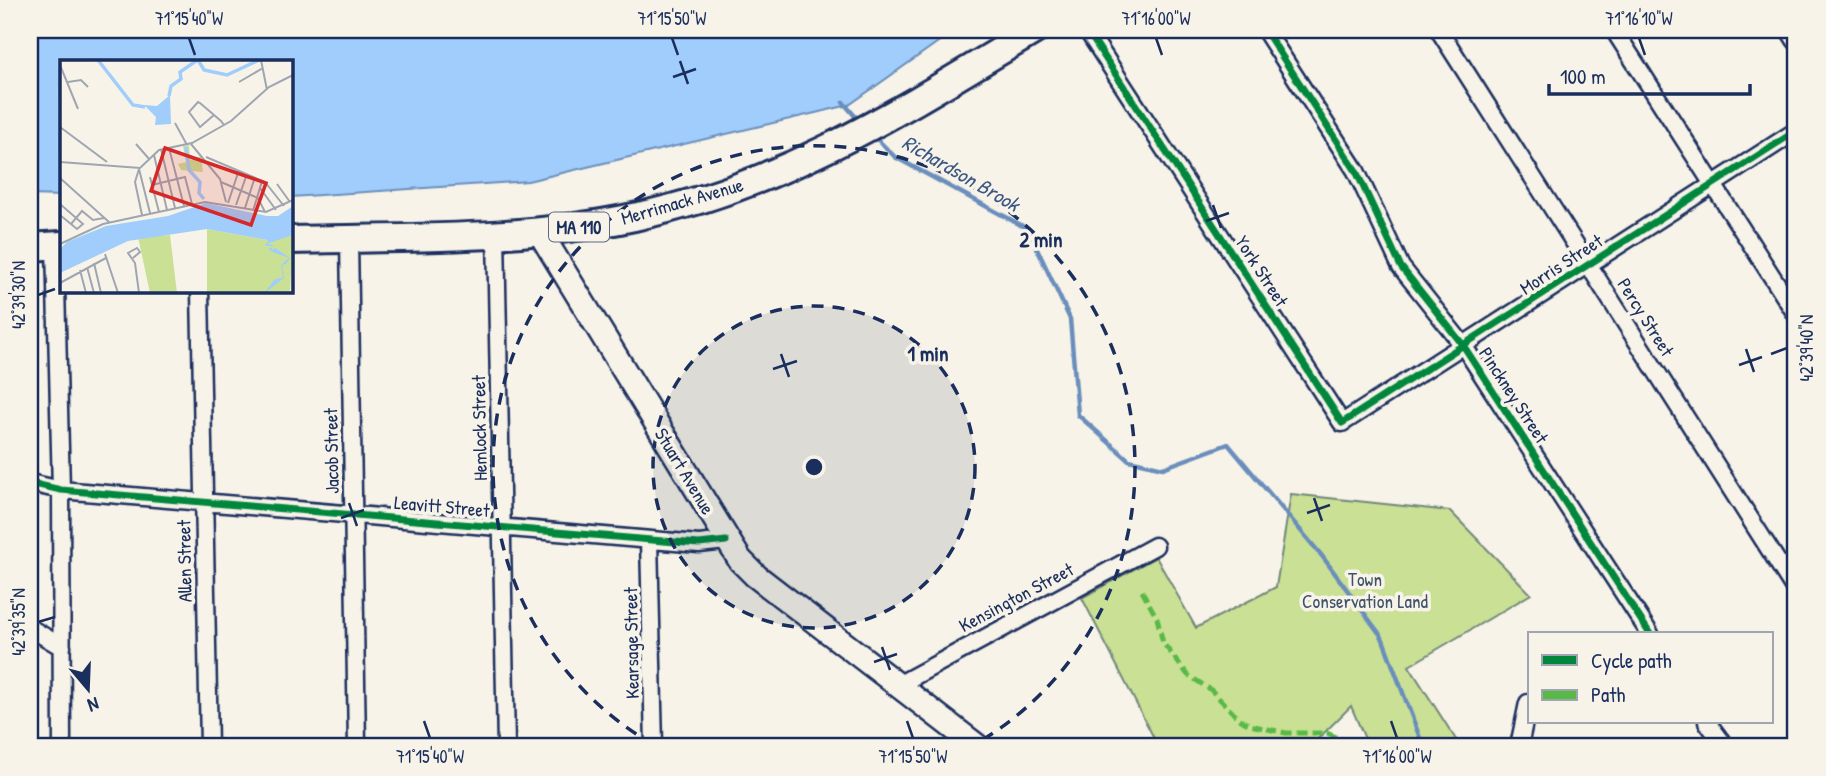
<svg xmlns="http://www.w3.org/2000/svg" width="1826" height="776" viewBox="0 0 1826 776" font-family="'Patrick Hand',sans-serif">
	<style>
		.green { fill: #cae095; stroke: #72887a; stroke-width: 2 }
		.water { fill: #a0cdfb; stroke: #6b8ebc; stroke-width: 2 }
		.lines { fill: none; stroke-linecap: round; stroke-linejoin: round }
		.stream { stroke: #6b8ebc; stroke-width: 4.5 }
		.street-casing { stroke: #1b2f5e; stroke-width: 21 }
		.secondary-casing { stroke: #1b2f5e; stroke-width: 28 }
		.primary-casing { stroke: #1b2f5e; stroke-width: 32 }
		.street { stroke: #f7f3e8; stroke-width: 16 }
		.secondary { stroke: #f7f3e8; stroke-width: 23 }
		.primary { stroke: #f7f3e8; stroke-width: 26 }
		.quiet { stroke: #58b947; stroke-width: 5; stroke-dasharray: 10 5; stroke-linecap: butt }
		.cycleway-casing { stroke: #f7f3e8; stroke-width: 11 }
		.cycleway { stroke: #00873e; stroke-width: 7 }
		.ticks { fill: none; stroke: #1b2f5e; stroke-width: 2.5 }
		.ring { fill: none; stroke: #1b2f5e; stroke-width: 3.5; stroke-dasharray: 12 9 }
		.labels { text-anchor: middle; dominant-baseline: central; stroke-width: 7; stroke-linejoin: round; paint-order: stroke }
		.shield { fill: #f7f3e8; stroke: #5d6a87; stroke-width: 2 }
		.shield-label { font-size: 18px; font-weight: bold; fill: #1b2f5e }
		.street-label { font-size: 19px; fill: #1b2f5e; stroke: #f7f3e8 }
		.park-label { font-size: 19px; fill: #3e5269; stroke: #f7f3e8 }
		.water-label { font-size: 21px; font-style: italic; fill: #3c5685; stroke: #f7f3e8 }
		.inset-river { fill: none; stroke: #a0cdfb; stroke-width: 3.5 }
		.inset-road { fill: none; stroke: #9fa5b1; stroke-width: 2 }
		.view { fill: #d62828; fill-opacity: 0.15; stroke: #d62828; stroke-width: 3.5 }
		.inset-edge { fill: none; stroke: #1b2f5e; stroke-width: 3.5 }
		.centre { fill: #1b2f5e; stroke: #f7f3e8; stroke-width: 3.5 }
		.ring-label { font-size: 21px; text-anchor: middle; font-weight: bold; fill: #1b2f5e; stroke: #f7f3e8; stroke-width: 7; stroke-linejoin: round; paint-order: stroke }
		.neatline { fill: none; stroke: #1b2f5e; stroke-width: 2.5 }
		.ticks-label { font-size: 18px; text-anchor: middle; fill: #1b2f5e }
	</style>
	<rect width="100%" height="100%" fill="#f7f3e8"/>
	<filter id="ink" filterUnits="userSpaceOnUse"><feTurbulence type="fractalNoise" baseFrequency=".0143" numOctaves="2"/><feDisplacementMap in="SourceGraphic" scale="14" xChannelSelector="R" yChannelSelector="G"/><feConvolveMatrix kernelMatrix="1 2 1 2 8 2 1 2 1" color-interpolation-filters="sRGB"/></filter>
	<g filter="url(#ink)">
		<path class="green" d="M 1291,494 L 1450,511 L 1531,594 L 1409,666 L 1460,746 L 1368,746 L 1351,706 L 1311,746 L 1158,746 L 1082,598 L 1156,557 L 1196,628 L 1276,587 Z"/>
		<path class="water" d="M 30,30 L 955,30 L 849,105 L 528,181 L 291,197 L 290,61 L 61,61 L 61,196 L 30,195 Z"/>
		<g class="lines">
			<path class="stream" d="M 843,102 L 860,122
				M 874,136 L 895,157 L 1028,229 L 1070,319 L 1078,415 L 1129,460 L 1163,468 L 1228,444 L 1322,556 L 1382,637 L 1423,746"/>
			<defs>
				<path id="street" d="M 1087,30 L 1342,423 L 1796,131
					M 1265,30 L 1356,171 L 1401,267 L 1463,345 L 1650,634
					M 1439,30 L 1796,591
					M 1614,30 L 1796,314
					M 1789,30 L 1796,41
					M 496,234 L 506,746
					M 349,239 L 357,746
					M 55,245 L 61,490 L 62,746
					M 200,290 L 209,746
					M 30,483 L 61,490 L 699,544 L 726,541
					M 649,540 L 654,746
					M 30,628 L 62,647
					M 898,685 L 1155,546
					M 1707,722 L 1725,746
					M 1519,746 L 1528,703"/>
				<path id="secondary" d="M 539,231 L 740,560 L 756,576 L 977,746"/>
				<path id="primary" d="M 290,240 C 405,237 521,241 634,217 C 786,185 905,108 1035,30
					M 30,247 L 61,245"/>
			</defs>
			<use href="#street" class="street-casing"/>
			<use href="#secondary" class="secondary-casing"/>
			<use href="#primary" class="primary-casing"/>
			<use href="#street" class="street"/>
			<use href="#secondary" class="secondary"/>
			<use href="#primary" class="primary"/>
			<path class="quiet" d="M 1142,591 L 1157,618 L 1163,643 L 1188,675 L 1211,690 L 1239,719 L 1250,725 L 1286,733 L 1327,733 L 1358,746"/>
			<defs>
				<path id="cycleway" d="M 1087,30 L 1342,423 L 1796,131
					M 1265,30 L 1356,171 L 1401,267 L 1463,345 L 1650,634
					M 30,483 L 61,490 L 699,544 L 726,541"/>
			</defs>
			<use href="#cycleway" class="cycleway-casing"/>
			<use href="#cycleway" class="cycleway"/>
		</g>
	</g>
	<path class="ticks" d="M 189,38 L 195,55M 672,38 L 678,55M 1156,38 L 1162,55M 1639,38 L 1645,55M 680,61 L 688,84M 673,77 L 696,69M 1213,205 L 1221,228M 1206,221 L 1229,213M 38,295 L 55,289M 1746,349 L 1754,372M 781,354 L 789,377M 1771,354 L 1787,348M 1739,365 L 1762,357M 773,369 L 797,361M 1314,498 L 1322,521M 349,503 L 357,526M 1307,513 L 1330,505M 341,518 L 364,510M 38,622 L 55,617M 882,647 L 890,670M 874,662 L 897,654M 424,721 L 430,738M 907,721 L 913,738M 1391,721 L 1397,738"/>
	<circle cx="814" cy="467" r="161" fill="#1b2f5e" fill-opacity=".12"/>
	<g class="ring">
		<circle cx="814" cy="467" r="161"/>
		<path d="M654 745A321 321 0 1 1 974 745"/>
	</g>
	<g class="labels">
		<rect class="shield" x="549" y="212.5" width="60" height="29" rx="5"/>
		<g class="shield-label">
			<text x="579" y="227">MA 110</text>
		</g>
		<g class="street-label">
			<text transform="translate(682 201) rotate(-16)">Merrimack Avenue</text>
			<text transform="translate(1561 264) rotate(-33)">Morris Street</text>
			<text transform="translate(1262 271) rotate(57)">York Street</text>
			<text transform="translate(1646 317) rotate(58)">Percy Street</text>
			<text transform="translate(1514 395) rotate(57)">Pinckney Street</text>
			<text transform="translate(479 428) rotate(-91)">Hemlock Street</text>
			<text transform="translate(331 451) rotate(-91)">Jacob Street</text>
			<text transform="translate(685 471) rotate(59)">Stuart Avenue</text>
			<text transform="translate(442 506) rotate(5)">Leavitt Street</text>
			<text transform="translate(184 561) rotate(-91)">Allen Street</text>
			<text transform="translate(1016 597) rotate(-28)">Kensington Street</text>
			<text transform="translate(631 643) rotate(-91)">Kearsage Street</text>
		</g>
		<g class="park-label">
			<text x="1365" y="579">Town<tspan x="1365" dy="22">Conservation Land</tspan></text>
		</g>
		<g class="water-label">
			<text transform="translate(961 173) rotate(30)">Richardson Brook</text>
		</g>
	</g>
	<g transform="translate(60 60)">
		<rect width="233" height="233" fill="#f7f3e8"/>
		<path d="M 129,85 L 130,100 L 141,96 L 143,112 L 121,110 L 118,104 L 126,102 L 123,86 ZM 147,169 L 207,180 L 233,175 L 230,233 L 147,233 ZM 110,175 L 117,233 L 90,233 L 78,177 Z" fill="#cae095"/>
		<path d="M 110,35 L 111,64 L 95,65 L 96,57 L 84,45 L 97,46 ZM 146,143 L 207,156 L 218,156 L 233,146 L 233,175 L 206,184 L 213,185 L 211,191 L 215,188 L 230,198 L 226,204 L 222,205 L 224,218 L 206,232 L 194,233 L 206,231 L 215,219 L 223,218 L 221,205 L 229,198 L 210,191 L 209,189 L 213,186 L 206,186 L 205,184 L 208,182 L 207,180 L 147,169 L 68,181 L 0,213 L 0,189 L 7,182 L 46,166 L 108,156 Z" fill="#a0cdfb"/>
		<path class="inset-river" d="M 38,0 L 73,45 L 85,47M 138,0 L 144,10 L 167,15 L 199,0M 109,36 L 111,26 L 121,19 L 120,12 L 136,1M 126,87 L 129,110 L 140,122 L 139,133 L 144,139"/>
		<path class="inset-road" d="M 201,0 L 207,30M 0,5 L 18,49M 8,22 L 21,20 L 28,27M 179,22 L 203,8M 154,55 L 140,67 L 129,52 L 138,42 L 140,43 L 161,61 L 164,65M 115,63 L 127,85M 0,67 L 47,102M 76,84 L 90,100M 131,84 L 160,119 L 166,142M 109,88 L 124,146M 101,89 L 115,148M 94,95 L 107,150M 146,97 L 205,122 L 224,146M 0,102 L 80,108 L 99,90 L 132,83 L 171,61 L 209,27 L 233,15M 79,109 L 75,122 L 82,155M 79,109 L 90,153M 90,117 L 99,152M 0,118 L 49,162M 161,122 L 198,138 L 205,152M 217,124 L 230,142M 92,125 L 125,117 L 132,144M 200,128 L 216,150M 168,143 L 179,110M 0,144 L 23,164 L 17,169 L 0,155M 176,145 L 187,114M 185,148 L 195,117M 193,151 L 202,121M 11,164 L 22,151 L 33,160 L 44,158M 0,184 L 43,164 L 145,142 L 206,152 L 233,140M 45,194 L 58,233M 73,198 L 80,192 L 77,188 L 68,193 L 75,203 L 79,233M 34,203 L 41,233M 27,207 L 34,233M 20,210 L 26,233M 0,223 L 46,198"/>
		<path class="view" d="M 105,88 L 206,123 L 191,165 L 91,131 Z"/>
		<rect width="233" height="233" class="inset-edge"/>
	</g>
	<circle cx="814" cy="467" r="10" class="centre"/>
	<g class="ring-label">
		<text x="1041" y="247">2 min</text>
		<text x="928" y="361">1 min</text>
	</g>
	<rect width="1826" height="776" fill="none" stroke="#f7f3e8" stroke-width="77"/>
	<rect x="1528" y="632" width="245" height="91" fill="#f7f3e8" stroke="#9fa5b1" stroke-width="2"/>
	<rect x="1542" y="655" width="35" height="10" fill="#00873e" stroke="#9fa5b1" stroke-width="2"/>
	<text x="1591" y="668" font-size="21" fill="#1b2f5e">Cycle path</text>
	<rect x="1542" y="690" width="35" height="10" fill="#58b947" stroke="#9fa5b1" stroke-width="2"/>
	<text x="1591" y="702" font-size="21" fill="#1b2f5e">Path</text>
	<g transform="translate(88 689) rotate(161)" stroke="#f7f3e8" stroke-width="5" paint-order="stroke">
	<path d="M0-5L12 26L0 18L-12 26Z" fill="#1b2f5e"/>
	<text y="-10" font-size="19" font-weight="bold" text-anchor="middle" fill="#1b2f5e">N</text>
	</g>
	<path d="M1549 84v10h201v-10" fill="none" stroke="#1b2f5e" stroke-width="3.5"/>
	<text x="1560" y="84" font-size="21" fill="#1b2f5e" stroke="#f7f3e8" stroke-width="5" paint-order="stroke">100 m</text>
	<rect x="38" y="38" width="1749" height="700" class="neatline"/>
	<g class="ticks-label">
		<text x="189" y="25">71°15'40"W</text>
		<text x="672" y="25">71°15'50"W</text>
		<text x="1156" y="25">71°16'00"W</text>
		<text x="1639" y="25">71°16'10"W</text>
		<text transform="translate(19 295) rotate(-90)" y="6">42°39'30"N</text>
		<text transform="translate(1807 348) rotate(-90)" y="6">42°39'40"N</text>
		<text transform="translate(19 622) rotate(-90)" y="6">42°39'35"N</text>
		<text x="430" y="763">71°15'40"W</text>
		<text x="913" y="763">71°15'50"W</text>
		<text x="1397" y="763">71°16'00"W</text>
	</g>
</svg>
